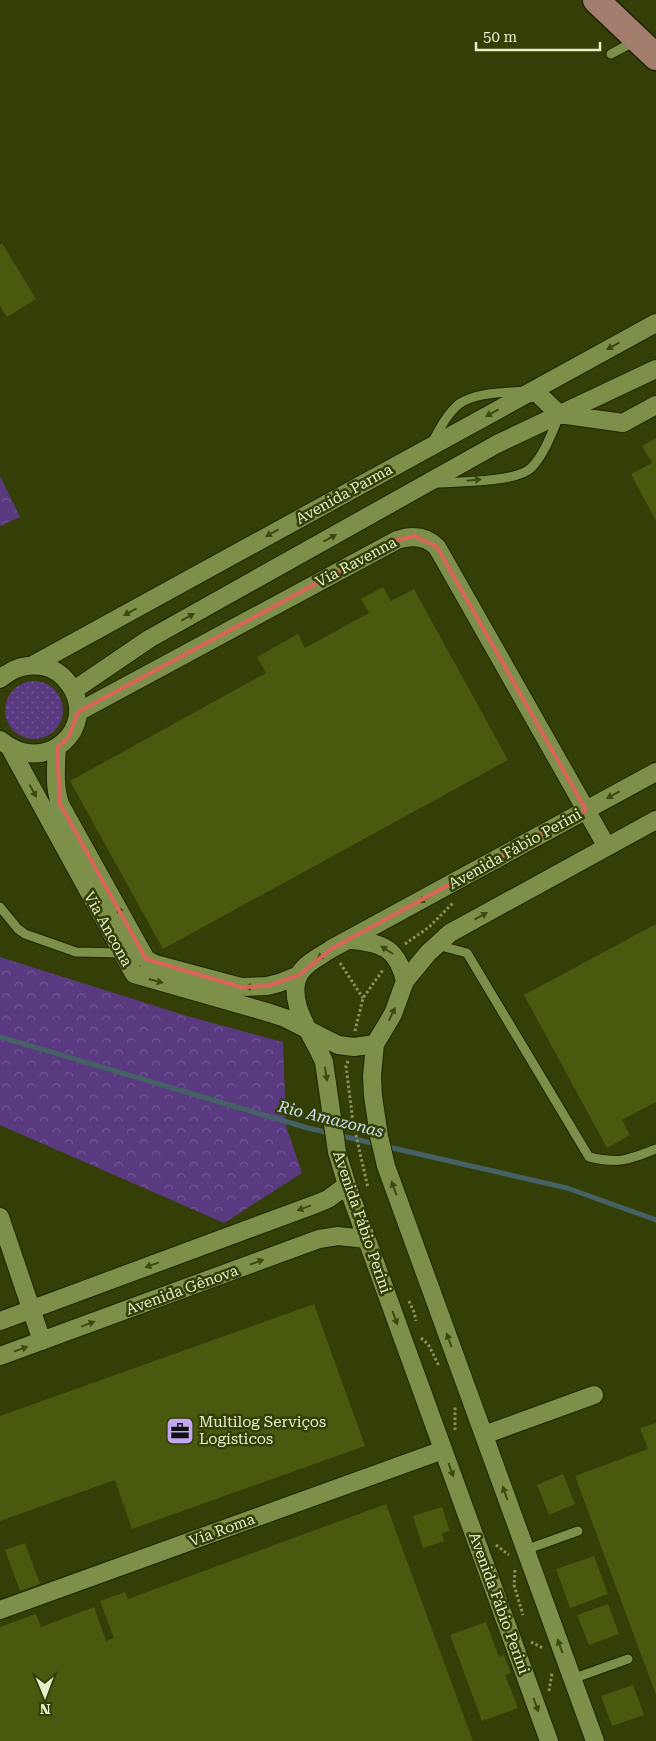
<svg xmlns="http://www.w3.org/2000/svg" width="656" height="1741" viewBox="0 0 656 1741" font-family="'Roboto Serif',serif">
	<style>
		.grass { fill: url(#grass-dots) }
		.forest { fill: url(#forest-crowns) }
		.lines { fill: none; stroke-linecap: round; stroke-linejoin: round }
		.stream { stroke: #466165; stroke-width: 5 }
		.building { fill: #49590d }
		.service-casing { stroke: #1c2400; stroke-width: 11 }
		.minor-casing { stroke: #1c2400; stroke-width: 20 }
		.primary-casing { stroke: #1c2400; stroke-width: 29 }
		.path { stroke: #879364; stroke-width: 3; stroke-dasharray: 2.5 2.5; stroke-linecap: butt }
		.service { stroke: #7d904a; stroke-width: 9 }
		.minor { stroke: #7d904a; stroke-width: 18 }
		.primary { stroke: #a37d6e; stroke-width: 26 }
		.oneway { fill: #3e4b10 }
		.marked { fill: none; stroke: #da6459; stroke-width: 4; stroke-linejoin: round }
		.labels { text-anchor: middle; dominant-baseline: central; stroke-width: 5; stroke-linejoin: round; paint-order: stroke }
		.street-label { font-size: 15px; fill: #e4f0cc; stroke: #333f06 }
		.poi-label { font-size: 15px; fill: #e4f0cc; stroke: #333f06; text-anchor: start }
		.water-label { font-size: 16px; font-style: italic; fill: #cbe2f3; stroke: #333f06 }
	</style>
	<defs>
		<pattern id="grass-dots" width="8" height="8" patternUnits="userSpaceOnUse" patternTransform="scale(1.25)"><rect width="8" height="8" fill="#593a81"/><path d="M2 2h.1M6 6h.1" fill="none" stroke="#715792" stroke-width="1.8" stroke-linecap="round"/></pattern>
		<pattern id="forest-crowns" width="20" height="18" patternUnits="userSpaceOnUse" patternTransform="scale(1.25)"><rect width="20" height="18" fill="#593a81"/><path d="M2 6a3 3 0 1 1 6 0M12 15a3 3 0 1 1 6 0" fill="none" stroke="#715792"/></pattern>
	</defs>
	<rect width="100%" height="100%" fill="#333f06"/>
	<path class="grass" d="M5 710a29 29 0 1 1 58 0a29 29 0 1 1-58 0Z"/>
	<path class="forest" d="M 0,476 L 20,517 L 0,526 Z
		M 0,957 L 187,1016 L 283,1042 L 286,1126 L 302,1173 L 224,1223 L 0,1125 Z"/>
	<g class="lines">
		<path class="stream" d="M 0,1037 L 308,1128 L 330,1133
			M 338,1135 L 376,1144
			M 384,1146 L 567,1188 L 656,1220"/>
	</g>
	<path class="building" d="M 2,243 L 36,299 L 7,317 L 0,306 L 0,245 Z
		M 656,438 L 656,521 L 631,474 L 652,463 L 642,446 Z
		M 383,587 L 391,601 L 414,589 L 508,760 L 163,949 L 70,781 L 266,673 L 257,657 L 298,634 L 305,648 L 369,613 L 361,599 Z
		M 656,924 L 656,1102 L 622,1120 L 630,1135 L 607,1148 L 524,995 Z
		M 314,1304 L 365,1446 L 132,1529 L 115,1480 L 0,1521 L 0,1416 Z
		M 656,1423 L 656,1695 L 575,1476 L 648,1449 L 640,1428 Z
		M 563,1474 L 575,1504 L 549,1515 L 537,1485 Z
		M 386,1504 L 473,1741 L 0,1741 L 0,1627 L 36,1614 L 41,1627 L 94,1607 L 106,1641 L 114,1638 L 100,1601 L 125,1592 L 128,1599 Z
		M 442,1507 L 450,1531 L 442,1533 L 444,1541 L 423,1548 L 413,1516 Z
		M 25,1543 L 40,1584 L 20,1591 L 5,1550 Z
		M 594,1556 L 608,1594 L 570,1608 L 556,1569 Z
		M 608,1604 L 619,1634 L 589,1645 L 577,1615 Z
		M 486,1622 L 499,1657 L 504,1655 L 511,1673 L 505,1675 L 518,1708 L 482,1721 L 450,1635 Z
		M 633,1685 L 644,1715 L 612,1726 L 601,1696 Z"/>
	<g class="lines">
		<defs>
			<path id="service" d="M 611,54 L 635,41
				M 432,443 C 439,430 447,414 459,404 C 476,392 504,393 524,391
				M 436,483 C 458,482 517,482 531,468 C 544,455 552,433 559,416
				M 0,907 L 18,929 L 25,934 L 76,952 L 121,953
				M 437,945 L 467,953 L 589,1157 C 619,1164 628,1160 656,1149
				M 525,1550 L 578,1531
				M 572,1679 L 628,1659"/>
			<path id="minor" d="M 534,390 L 559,414
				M 559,414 L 623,423 L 656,405
				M 33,665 L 656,323
				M 0,679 C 13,668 25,664 42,666 C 53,668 63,675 70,685 C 99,728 45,778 0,740
				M 74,690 L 149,639 L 497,444 L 656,369
				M 78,712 L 397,540 C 412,535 426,536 437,547 L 607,847
				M 57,747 C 56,767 54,786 60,804 L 146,959 L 155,964 L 241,987 L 267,986 L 279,983 L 299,975
				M 10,748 L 134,974 L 270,1013 L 285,1018 L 338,1045 L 354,1047 L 375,1044
				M 351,940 C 383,943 397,948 405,981
				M 0,1217 L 42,1341
				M 0,1321 L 316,1204 L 328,1199 L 347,1185
				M 0,1356 L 319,1239 L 338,1236 L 366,1239
				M 484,1435 L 594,1395
				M 0,1610 L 443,1450
				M 549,1741 L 347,1185 L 337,1152 L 324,1062 C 314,1037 284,1000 300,973 C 307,962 321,956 331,949 L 656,772
				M 595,1741 L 386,1166 L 379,1136 L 373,1096 L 372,1076 L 375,1044 L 393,1014 L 405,981 L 428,953 L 450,933 L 656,820"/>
			<path id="primary" d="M 596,0 L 656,57"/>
		</defs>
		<use href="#service" class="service-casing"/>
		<use href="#minor" class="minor-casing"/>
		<use href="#primary" class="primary-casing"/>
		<path class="path" d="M 405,944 L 429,927 L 453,903
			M 340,963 L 363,998
			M 355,1031 L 363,998 L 383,970
			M 348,1061 L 346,1066 L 353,1122 L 368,1188
			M 409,1301 L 414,1312 L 416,1321
			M 421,1338 L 428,1344 L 439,1366
			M 455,1430 L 455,1406
			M 496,1545 L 509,1555
			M 515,1570 L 514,1585 L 523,1615
			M 531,1642 L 543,1648
			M 549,1691 L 552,1673"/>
		<use href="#service" class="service"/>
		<use href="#minor" class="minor"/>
		<use href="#primary" class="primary"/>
	</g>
	<defs><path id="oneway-solid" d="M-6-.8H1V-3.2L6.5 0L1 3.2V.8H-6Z" transform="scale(1.25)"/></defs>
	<g class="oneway">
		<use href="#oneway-solid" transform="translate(613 346) rotate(151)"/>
		<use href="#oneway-solid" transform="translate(492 413) rotate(151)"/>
		<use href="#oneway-solid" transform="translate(474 480) rotate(-5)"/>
		<use href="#oneway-solid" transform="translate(272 533) rotate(151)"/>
		<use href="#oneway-solid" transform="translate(330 538) rotate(-29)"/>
		<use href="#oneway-solid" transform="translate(130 612) rotate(151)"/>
		<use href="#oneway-solid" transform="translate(188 617) rotate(-29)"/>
		<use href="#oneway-solid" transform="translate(33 791) rotate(61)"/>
		<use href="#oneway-solid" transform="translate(613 795) rotate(151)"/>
		<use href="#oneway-solid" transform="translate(425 899) rotate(151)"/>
		<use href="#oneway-solid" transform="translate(121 913) rotate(-119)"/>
		<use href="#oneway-solid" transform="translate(481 916) rotate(-29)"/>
		<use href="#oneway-solid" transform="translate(387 950) rotate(-148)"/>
		<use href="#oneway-solid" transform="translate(323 955) rotate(147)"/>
		<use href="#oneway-solid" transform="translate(156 981) rotate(15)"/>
		<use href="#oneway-solid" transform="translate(252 987) rotate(180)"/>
		<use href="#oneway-solid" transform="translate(392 1014) rotate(-65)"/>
		<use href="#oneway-solid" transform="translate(326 1074) rotate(81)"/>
		<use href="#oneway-solid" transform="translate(394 1188) rotate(-110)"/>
		<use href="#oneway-solid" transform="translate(304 1208) rotate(160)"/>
		<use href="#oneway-solid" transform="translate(257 1262) rotate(-20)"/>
		<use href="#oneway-solid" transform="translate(152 1265) rotate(160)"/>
		<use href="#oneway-solid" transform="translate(395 1318) rotate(70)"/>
		<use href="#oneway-solid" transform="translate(88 1324) rotate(-20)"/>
		<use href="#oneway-solid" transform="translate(449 1340) rotate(-110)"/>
		<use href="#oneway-solid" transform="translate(21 1349) rotate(-20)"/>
		<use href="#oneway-solid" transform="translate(451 1470) rotate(70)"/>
		<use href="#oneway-solid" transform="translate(505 1493) rotate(-110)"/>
		<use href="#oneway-solid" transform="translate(560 1646) rotate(-110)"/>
		<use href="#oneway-solid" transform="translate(536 1705) rotate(70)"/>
	</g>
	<path class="marked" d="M 415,536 L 437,547 L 586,810 L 331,949 L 299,975 L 267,986 L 241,987 L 146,959 L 60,804 L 57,747 L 68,738 L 78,712 L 397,540 Z"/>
	<defs>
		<symbol id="office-square" viewBox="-11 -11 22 22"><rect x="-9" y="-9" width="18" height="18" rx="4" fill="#c4a7f1" stroke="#333f06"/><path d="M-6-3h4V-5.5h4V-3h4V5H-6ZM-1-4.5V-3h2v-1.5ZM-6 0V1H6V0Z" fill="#111"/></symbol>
	</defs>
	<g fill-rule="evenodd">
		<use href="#office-square" x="164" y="1415" width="32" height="32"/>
	</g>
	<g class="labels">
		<g class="street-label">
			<text transform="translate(344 494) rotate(-29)">Avenida Parma</text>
			<text transform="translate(356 562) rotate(-28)">Via Ravenna</text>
			<text transform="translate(515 849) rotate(-29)">Avenida Fábio Perini</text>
			<text transform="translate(108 929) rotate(61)">Via Ancona</text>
			<text transform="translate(362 1222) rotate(71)">Avenida Fábio Perini</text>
			<text transform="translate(182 1290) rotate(-20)">Avenida Gênova</text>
			<text transform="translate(222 1530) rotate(-20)">Via Roma</text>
			<text transform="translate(499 1603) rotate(70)">Avenida Fábio Perini</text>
		</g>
		<g class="poi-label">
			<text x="199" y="1422">Multilog Serviços<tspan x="199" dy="17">Logísticos</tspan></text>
		</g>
		<g class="water-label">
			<text transform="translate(331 1119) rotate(14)">Rio Amazonas</text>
		</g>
	</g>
	<g transform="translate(45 1696) rotate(179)" stroke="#333f06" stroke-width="4" paint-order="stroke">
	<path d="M0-4L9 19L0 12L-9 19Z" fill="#e4f0cc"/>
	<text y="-8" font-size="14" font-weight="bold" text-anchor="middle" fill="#e4f0cc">N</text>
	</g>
	<path d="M476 42v8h124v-8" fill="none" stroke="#e4f0cc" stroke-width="2.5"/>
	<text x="483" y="42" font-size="15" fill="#e4f0cc" stroke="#333f06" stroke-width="4" paint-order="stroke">50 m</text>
</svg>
